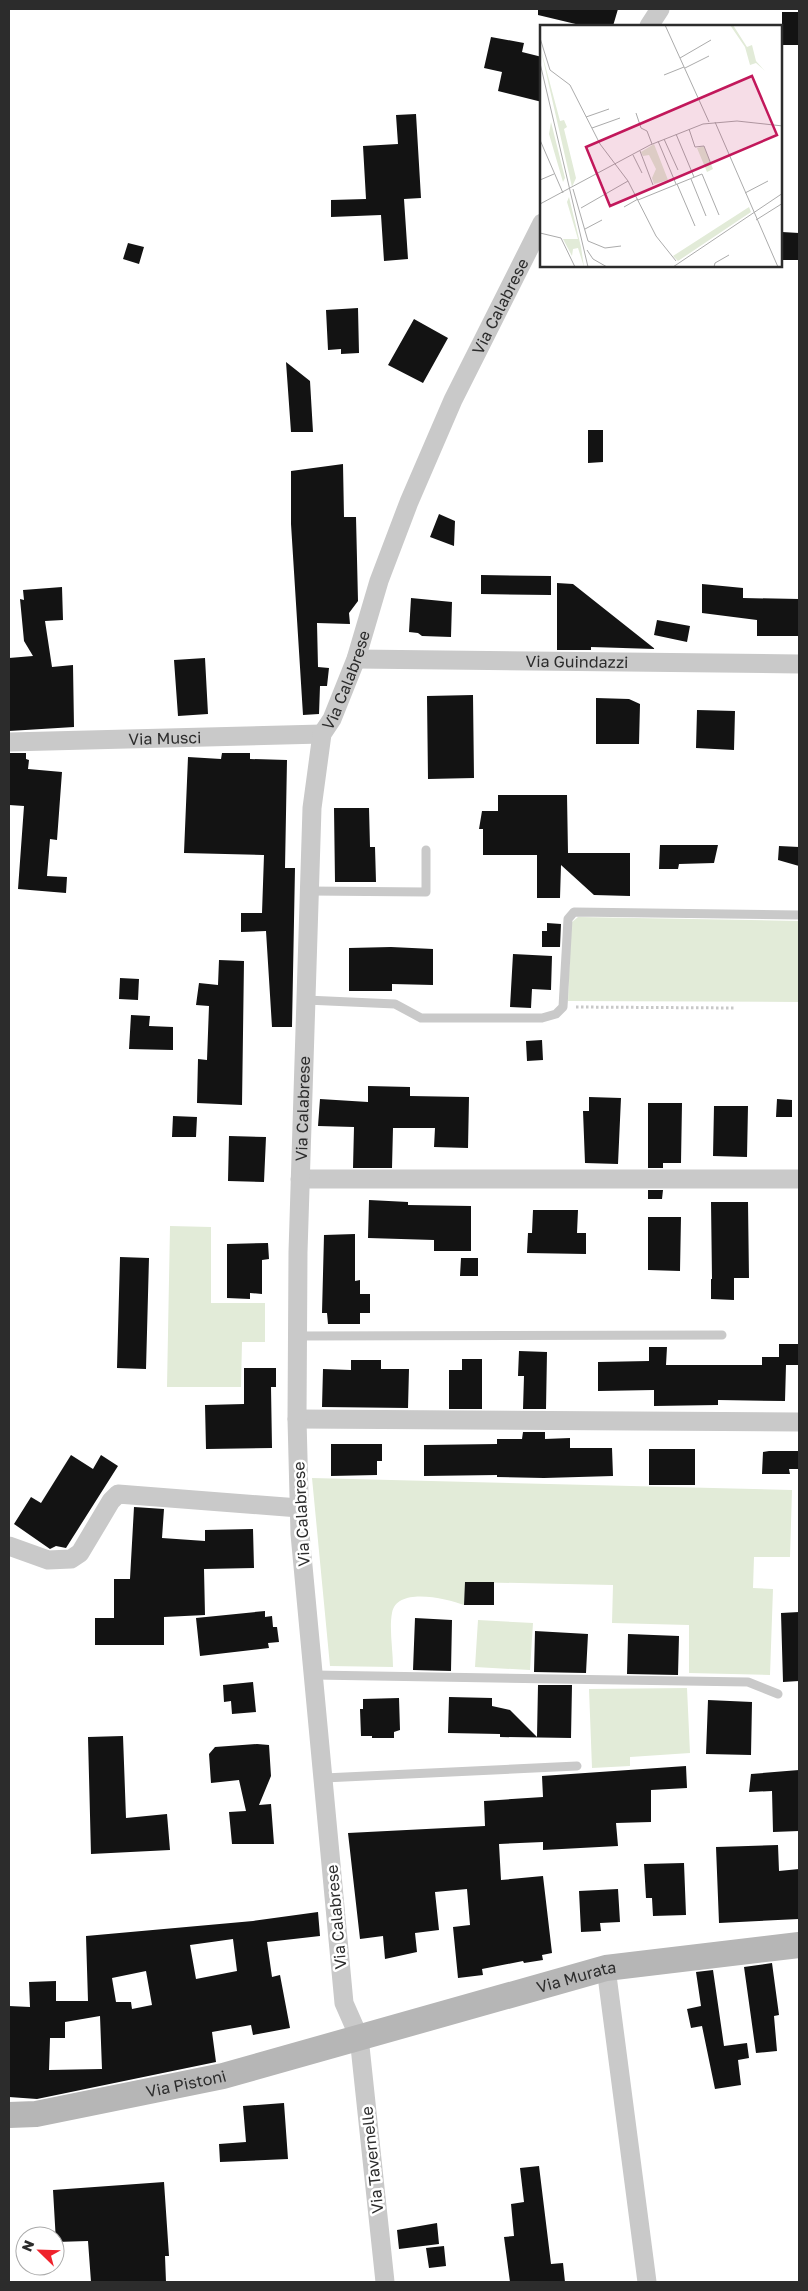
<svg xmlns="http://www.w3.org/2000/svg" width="808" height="2291" viewBox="0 0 808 2291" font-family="'Golos Text',sans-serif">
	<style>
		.green { fill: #e2ebd8 }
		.building { fill: #131313; fill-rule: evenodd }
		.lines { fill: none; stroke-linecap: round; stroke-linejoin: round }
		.path { stroke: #c9c9c9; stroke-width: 3; stroke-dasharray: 2.5 2.5; stroke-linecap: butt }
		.lane { stroke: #c9c9c9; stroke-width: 9 }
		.street { stroke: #c9c9c9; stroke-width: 19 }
		.secondary { stroke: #b6b6b6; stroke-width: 26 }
		.labels { text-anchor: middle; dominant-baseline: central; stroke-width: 5; stroke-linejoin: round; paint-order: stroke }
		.street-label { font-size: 16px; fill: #2c2c2c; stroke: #fff }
		.inset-road { fill: none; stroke: #ababab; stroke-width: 1 }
		.view { fill: #c2185b; fill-opacity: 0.15; stroke: #c2185b; stroke-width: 2.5 }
		.inset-edge { fill: none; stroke: #2c2c2c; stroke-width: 2.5 }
	</style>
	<rect width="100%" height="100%" fill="#fff"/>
	<path class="green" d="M 578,917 L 799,921 L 799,1002 L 568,1001 L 571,923 Z
		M 170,1226 L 211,1227 L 211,1303 L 265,1303 L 265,1342 L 242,1342 L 241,1387 L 167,1387 Z
		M 312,1478 L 792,1490 L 790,1557 L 754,1557 L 753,1588 L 773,1589 L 770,1675 L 689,1673 L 689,1625 L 612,1623 L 613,1585 L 466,1582 L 464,1605 C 447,1599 397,1586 392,1613 C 389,1629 393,1650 393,1667 L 330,1666 Z
		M 478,1620 L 533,1623 L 530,1670 L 475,1667 Z
		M 687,1688 L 690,1753 L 630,1757 L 630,1766 L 592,1768 L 589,1689 Z"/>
	<path class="building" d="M 538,9 L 618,9 L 613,26 L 584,26 L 538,15 Z
		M 782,12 L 799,12 L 799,45 L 782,45 Z
		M 491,37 L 524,43 L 522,52 L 542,57 L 542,102 L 498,91 L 502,72 L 484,68 Z
		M 416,114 L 421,198 L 404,199 L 408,259 L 384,261 L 381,215 L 331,217 L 331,200 L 366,199 L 363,146 L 398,144 L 396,115 Z
		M 782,232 L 799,233 L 799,260 L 782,260 Z
		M 128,243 L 144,247 L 139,264 L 123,259 Z
		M 358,308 L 359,353 L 341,354 L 341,349 L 328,350 L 326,310 Z
		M 414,319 L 448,338 L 423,383 L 388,365 Z
		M 286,362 L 310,381 L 313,432 L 291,432 Z
		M 588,430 L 603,430 L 603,462 L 588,463 Z
		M 343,464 L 344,517 L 356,517 L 358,601 L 349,613 L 350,624 L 317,623 L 318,667 L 329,668 L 327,686 L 320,686 L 319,714 L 303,715 L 291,524 L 291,471 Z
		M 439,514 L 455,521 L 454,546 L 430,537 Z
		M 481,575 L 551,576 L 551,595 L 481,594 Z
		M 557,583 L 573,584 L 655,649 L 591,647 L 591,650 L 557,650 Z
		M 702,584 L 743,588 L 743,598 L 799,599 L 799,636 L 757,636 L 757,620 L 702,613 Z
		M 62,587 L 63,620 L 45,621 L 52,667 L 73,665 L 74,727 L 9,731 L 9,658 L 33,656 L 24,641 L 20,599 L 24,600 L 23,590 Z
		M 411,598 L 452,602 L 451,637 L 422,636 L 418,633 L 409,632 Z
		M 657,620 L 690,626 L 687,642 L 654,635 Z
		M 205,658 L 208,714 L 178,716 L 174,660 Z
		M 473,695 L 474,778 L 428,779 L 427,696 Z
		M 596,698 L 629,699 L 640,704 L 639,744 L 596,744 Z
		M 697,710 L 735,711 L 734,750 L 696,748 Z
		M 9,753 L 26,753 L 26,759 L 29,760 L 28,769 L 62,772 L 57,840 L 50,839 L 47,876 L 67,877 L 66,893 L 18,889 L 24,806 L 9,805 Z
		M 222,753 L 250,753 L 250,759 L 287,760 L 285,868 L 295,868 L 292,1027 L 272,1027 L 266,931 L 241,932 L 241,913 L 262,913 L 264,855 L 184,853 L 188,757 L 221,759 Z
		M 498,795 L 567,795 L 568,853 L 630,853 L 630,896 L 594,895 L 561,865 L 560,898 L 537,898 L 537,855 L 483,855 L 483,829 L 479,829 L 482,811 L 498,811 Z
		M 334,808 L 369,808 L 370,847 L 375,847 L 376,882 L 335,882 Z
		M 660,845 L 718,845 L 714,863 L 679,864 L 678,869 L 659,869 Z
		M 779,846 L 799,847 L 799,866 L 778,860 Z
		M 547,923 L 561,924 L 560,947 L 542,947 L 542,931 L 547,931 Z
		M 391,947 L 433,949 L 433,985 L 392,984 L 392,991 L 349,991 L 349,948 Z
		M 513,954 L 552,956 L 551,990 L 532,989 L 531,1008 L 510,1007 Z
		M 219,960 L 244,961 L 242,1105 L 197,1103 L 198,1059 L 207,1060 L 209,1006 L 196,1005 L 199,983 L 218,985 Z
		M 120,978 L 139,979 L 138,1000 L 119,999 Z
		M 131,1015 L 150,1016 L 149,1026 L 173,1027 L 173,1050 L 129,1049 Z
		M 542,1040 L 543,1060 L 527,1061 L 526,1041 Z
		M 368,1086 L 410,1087 L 410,1096 L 469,1097 L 468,1148 L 434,1147 L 435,1128 L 393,1128 L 392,1168 L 353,1168 L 354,1127 L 318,1126 L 320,1099 L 368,1102 Z
		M 589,1097 L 621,1098 L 618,1164 L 585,1163 L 583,1111 L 589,1111 Z
		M 777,1099 L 792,1100 L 792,1117 L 776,1117 Z
		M 648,1103 L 682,1103 L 681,1163 L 663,1163 L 663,1168 L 648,1168 Z
		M 714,1106 L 748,1106 L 747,1157 L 713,1156 Z
		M 173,1116 L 197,1117 L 196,1137 L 172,1137 Z
		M 229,1136 L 266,1137 L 264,1182 L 228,1181 Z
		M 648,1190 L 663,1190 L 662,1199 L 648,1199 Z
		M 369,1200 L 408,1202 L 408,1205 L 471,1206 L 471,1251 L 434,1251 L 434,1240 L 368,1238 Z
		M 711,1202 L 748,1202 L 749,1278 L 734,1278 L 734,1300 L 711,1299 L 711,1279 L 712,1279 Z
		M 533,1210 L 578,1210 L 577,1233 L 586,1233 L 586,1254 L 527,1253 L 528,1233 L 532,1233 Z
		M 648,1217 L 681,1217 L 680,1271 L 648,1270 Z
		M 355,1234 L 355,1281 L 360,1280 L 360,1294 L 370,1294 L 370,1313 L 360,1313 L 360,1324 L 328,1324 L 327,1313 L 322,1313 L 324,1235 Z
		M 268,1243 L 269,1259 L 262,1260 L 262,1294 L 250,1293 L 250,1299 L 227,1298 L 227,1244 Z
		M 120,1257 L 149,1258 L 146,1369 L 117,1368 Z
		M 461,1258 L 478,1258 L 478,1276 L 460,1276 Z
		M 779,1344 L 799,1344 L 799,1365 L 786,1365 L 785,1401 L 718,1400 L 718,1405 L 654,1406 L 654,1390 L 598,1391 L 598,1362 L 649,1361 L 649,1347 L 667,1347 L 666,1365 L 762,1365 L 762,1357 L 779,1357 Z
		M 519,1351 L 547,1352 L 546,1409 L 523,1409 L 524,1376 L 518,1376 Z
		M 462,1359 L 482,1359 L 482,1409 L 449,1409 L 449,1370 L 462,1370 Z
		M 351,1360 L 381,1360 L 381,1369 L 409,1369 L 408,1408 L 322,1407 L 323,1369 L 351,1370 Z
		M 244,1368 L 276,1368 L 276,1387 L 271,1387 L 272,1448 L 206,1449 L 205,1405 L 244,1404 Z
		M 523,1432 L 545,1432 L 545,1439 L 570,1438 L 570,1448 L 612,1448 L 613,1476 L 544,1478 L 497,1477 L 497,1475 L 424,1476 L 424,1445 L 497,1444 L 497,1439 L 522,1439 Z
		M 331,1444 L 382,1444 L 382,1461 L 377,1461 L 377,1475 L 331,1476 Z
		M 649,1449 L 695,1449 L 695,1485 L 649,1485 Z
		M 769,1451 L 799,1451 L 799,1469 L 789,1469 L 790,1474 L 762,1474 L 763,1452 Z
		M 71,1455 L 93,1469 L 101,1455 L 118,1466 L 66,1548 L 56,1546 L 50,1549 L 14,1524 L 31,1497 L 41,1503 Z
		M 134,1507 L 164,1509 L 162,1538 L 205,1541 L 205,1530 L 253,1529 L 254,1568 L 204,1569 L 205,1615 L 164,1617 L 164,1645 L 95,1645 L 95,1618 L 114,1618 L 114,1579 L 130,1579 Z
		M 465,1582 L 494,1582 L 494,1605 L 464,1605 Z
		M 265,1611 L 265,1617 L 272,1616 L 273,1627 L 277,1627 L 279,1642 L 268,1643 L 269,1648 L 200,1656 L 196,1618 Z
		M 799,1612 L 799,1681 L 783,1682 L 781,1613 Z
		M 415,1618 L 452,1620 L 451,1671 L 413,1670 Z
		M 535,1631 L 588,1634 L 586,1673 L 534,1672 Z
		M 628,1634 L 679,1636 L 678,1675 L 627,1674 Z
		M 253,1682 L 256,1712 L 232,1714 L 231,1701 L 224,1702 L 223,1685 Z
		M 538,1685 L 572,1685 L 571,1738 L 500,1737 L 500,1734 L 448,1733 L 449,1697 L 492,1698 L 492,1706 L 510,1710 L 537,1737 Z
		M 399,1698 L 400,1730 L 394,1732 L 394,1738 L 372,1738 L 372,1736 L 361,1736 L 360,1709 L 363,1709 L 363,1699 Z
		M 708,1700 L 752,1702 L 751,1755 L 706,1754 Z
		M 123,1736 L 126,1818 L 167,1814 L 170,1850 L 91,1854 L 88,1737 Z
		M 257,1744 L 269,1745 L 271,1776 L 259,1805 L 271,1804 L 274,1844 L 232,1844 L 229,1812 L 246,1811 L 239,1780 L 211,1783 L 209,1754 L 215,1747 Z
		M 686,1766 L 687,1788 L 651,1790 L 651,1822 L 616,1823 L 618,1846 L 543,1850 L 543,1842 L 499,1844 L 501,1880 L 543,1876 L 552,1953 L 542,1955 L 543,1960 L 524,1963 L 523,1961 L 482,1969 L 483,1975 L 458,1978 L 453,1927 L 470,1925 L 467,1889 L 435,1892 L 439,1930 L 415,1933 L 417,1952 L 385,1959 L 383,1936 L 360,1939 L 348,1833 L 485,1826 L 484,1801 L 543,1797 L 542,1776 Z
		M 799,1770 L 799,1831 L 773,1832 L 772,1791 L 749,1792 L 751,1774 Z
		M 778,1845 L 779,1871 L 799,1869 L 799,1919 L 719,1923 L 716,1847 Z
		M 684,1863 L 686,1915 L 653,1916 L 652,1898 L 646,1898 L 644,1864 Z
		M 618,1889 L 620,1922 L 600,1923 L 601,1931 L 581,1932 L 579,1891 Z
		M 318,1912 L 320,1936 L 267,1942 L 272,1977 L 280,1975 L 290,2028 L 253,2035 L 251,2025 L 212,2032 L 216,2062 L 37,2099 L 9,2097 L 9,2006 L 30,2007 L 29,1982 L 56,1981 L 56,2001 L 88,2001 L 86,1936 L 253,1921 ZM 233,1939 L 237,1971 L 196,1979 L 190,1945 ZM 146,1971 L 152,2005 L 132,2009 L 131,2002 L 116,2002 L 112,1978 ZM 100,2016 L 102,2069 L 49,2070 L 50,2038 L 65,2038 L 65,2022 Z
		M 772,1963 L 779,2015 L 774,2016 L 777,2051 L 756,2053 L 744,1967 Z
		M 713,1970 L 724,2046 L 747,2043 L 749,2058 L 738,2060 L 741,2085 L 715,2089 L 702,2026 L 691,2028 L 687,2009 L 701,2006 L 696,1972 Z
		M 284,2103 L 288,2159 L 220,2162 L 219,2144 L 246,2142 L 243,2106 Z
		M 539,2166 L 551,2264 L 563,2263 L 565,2282 L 510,2282 L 504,2237 L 514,2236 L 511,2204 L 524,2202 L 520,2168 Z
		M 164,2182 L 169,2256 L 165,2256 L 166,2282 L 91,2282 L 88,2241 L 56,2242 L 53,2190 Z
		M 437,2223 L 439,2244 L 399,2249 L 397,2230 Z
		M 444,2246 L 446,2266 L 429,2268 L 426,2248 Z"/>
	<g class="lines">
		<path class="path" d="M 576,1007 L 735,1008"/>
		<path class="lane" d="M 309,891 L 426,892 L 426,850
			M 306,1000 L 395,1004 L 421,1018 L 542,1018 L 556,1014 L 563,1007 L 568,919 L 574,912 L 799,915
			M 297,1336 L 722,1335
			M 314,1675 L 748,1682 L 778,1694
			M 324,1778 L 577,1766"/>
		<g class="street">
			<path d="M 649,26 L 660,9"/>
			<path id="s1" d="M 356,659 L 799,664"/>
			<path id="s2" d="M 9,742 L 322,734"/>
			<path d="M 300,1179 L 799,1179"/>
			<path d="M 297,1419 L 799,1422"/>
			<path d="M 9,1546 L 48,1560 L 71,1559 L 80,1553 L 111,1501 L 118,1494 L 299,1508"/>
			<path d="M 606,1968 L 647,2282"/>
			<path id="s3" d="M 385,2282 L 359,2037 L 344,2003 L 300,1534 L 297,1419 L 298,1252 L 312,808 L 322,734 L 332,719 L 356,659 L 379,581 L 409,502 L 453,400 L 542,223"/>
		</g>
		<path class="secondary" id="s4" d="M 9,2115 L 36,2114 L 223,2076 L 606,1968 L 799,1945"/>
	</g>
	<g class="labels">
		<g class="street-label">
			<text stroke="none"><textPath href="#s3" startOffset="2020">Via Calabrese</textPath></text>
			<text stroke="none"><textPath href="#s1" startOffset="221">Via Guindazzi</textPath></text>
			<text stroke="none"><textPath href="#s3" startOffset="1615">Via Calabrese</textPath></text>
			<text stroke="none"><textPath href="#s2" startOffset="156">Via Musci</textPath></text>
			<text stroke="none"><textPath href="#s3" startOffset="1180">Via Calabrese</textPath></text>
			<text transform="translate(301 1514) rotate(-93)">Via Calabrese</text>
			<text transform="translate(336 1917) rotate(-95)">Via Calabrese</text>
			<text stroke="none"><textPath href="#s4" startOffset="585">Via Murata</textPath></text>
			<text stroke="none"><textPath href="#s4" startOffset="180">Via Pistoni</textPath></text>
			<text transform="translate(372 2160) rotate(-96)">Via Tavernelle</text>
		</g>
	</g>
	<g transform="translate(540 25)">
		<rect width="242" height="242" fill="#fff"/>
		<path d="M 190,0 L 193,0 L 207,22 L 212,20 L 216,36 L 225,46 L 216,38 L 210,40 L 205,22 ZM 0,21 L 20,96 L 24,95 L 27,102 L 24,104 L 36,153 L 32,162 ZM 11,97 L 25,153 L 23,157 L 9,109 ZM 114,119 L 128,155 L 114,159 L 112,153 L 116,144 L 109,130 L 103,131 L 101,127 ZM 164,121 L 173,144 L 167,147 L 157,123 ZM 29,172 L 41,222 L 44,242 L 38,223 L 33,224 L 32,231 L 23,214 L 38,214 L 27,177 ZM 209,182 L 211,187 L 138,236 L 133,231 Z" fill="#e2ebd8"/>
		<path class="inset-road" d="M 125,0 L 169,97M 0,13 L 10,45 L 30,60 L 60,119 L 88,156 L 116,211 L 136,236M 140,33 L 171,15M 0,38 L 48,242M 145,43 L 169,31M 124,50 L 144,42M 96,88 L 101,103 L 107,106 L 112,119M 46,92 L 69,84M 175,97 L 238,242M 52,103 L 80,93M 149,104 L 155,122 L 164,121 L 171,139M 136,109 L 154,152M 124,114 L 138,145M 0,115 L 23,168M 118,116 L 136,159M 100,126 L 113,160M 93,130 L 102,148M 151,154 L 166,191M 0,155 L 14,149M 137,159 L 155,201M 33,164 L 48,216 L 65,223 L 81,221M 205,168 L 228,156M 98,175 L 162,149 L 179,190M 0,179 L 110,120 L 163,99 L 197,96 L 243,101M 84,182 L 98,174M 41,183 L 88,156M 216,195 L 243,178M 45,204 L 62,195M 0,208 L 21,213 L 35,242M 47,225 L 53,234 L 67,242M 133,242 L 243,168M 174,242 L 175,238 L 189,230"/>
		<path class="view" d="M 212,51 L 237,110 L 70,181 L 46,122 Z"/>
		<rect width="242" height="242" class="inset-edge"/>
	</g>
	<rect width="808" height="2291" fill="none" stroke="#2c2c2c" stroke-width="20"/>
	<g transform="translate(40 2251) rotate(293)"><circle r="24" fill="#ffffff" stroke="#ababab"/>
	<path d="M0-4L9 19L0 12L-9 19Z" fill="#ef222c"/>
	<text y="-8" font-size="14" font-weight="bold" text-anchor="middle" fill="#2c2c2c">N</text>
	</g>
</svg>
